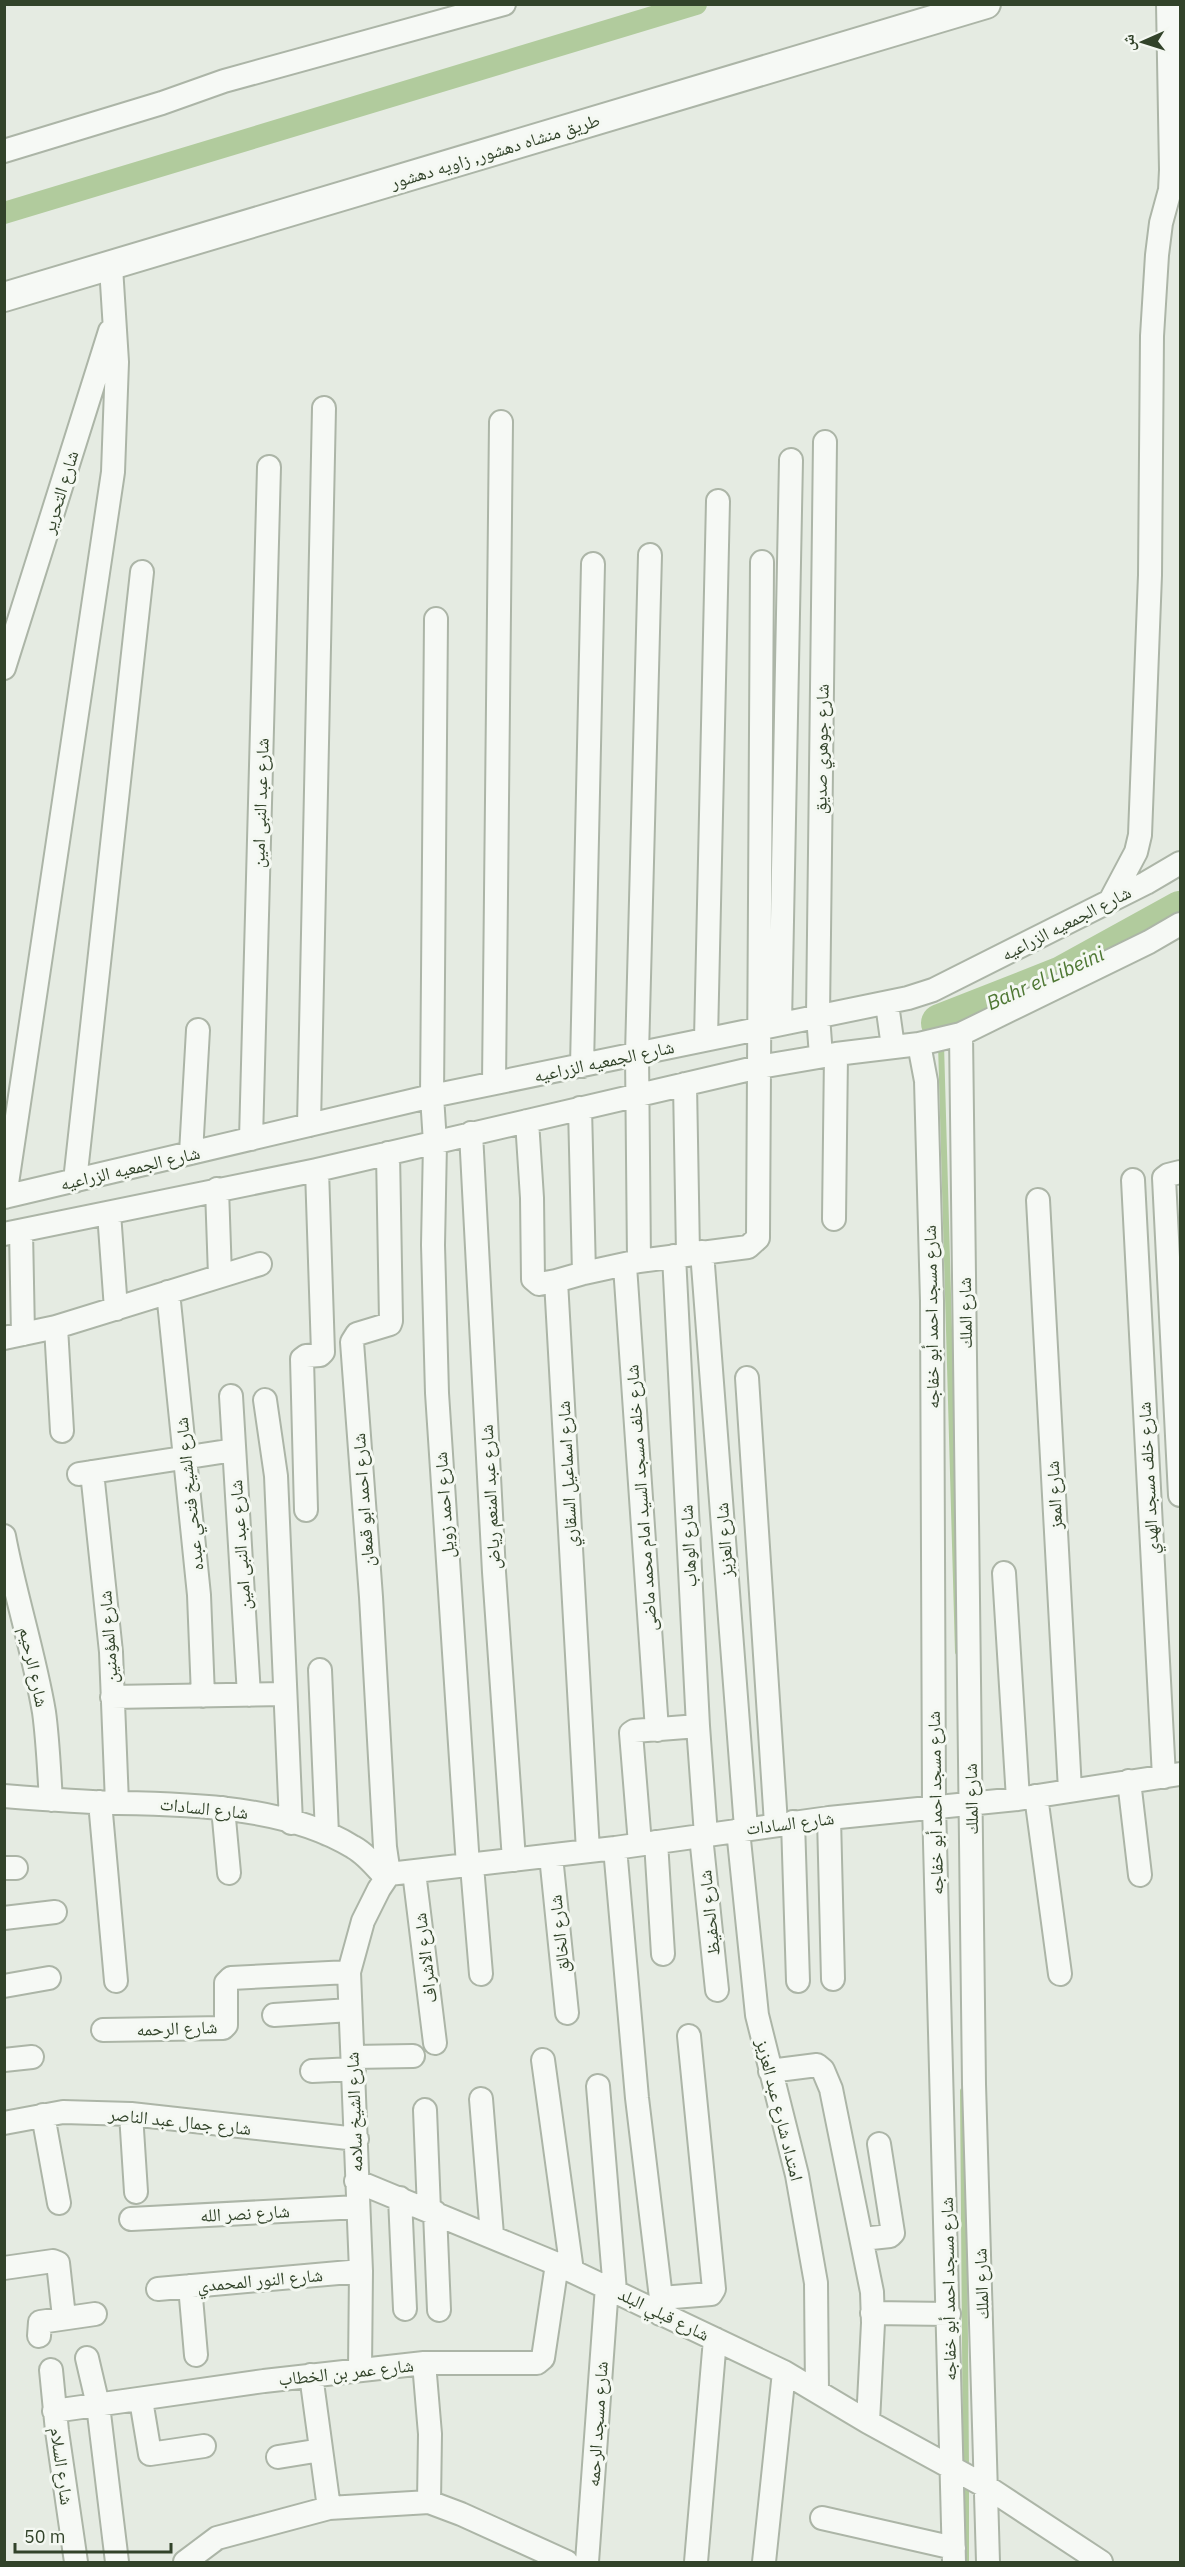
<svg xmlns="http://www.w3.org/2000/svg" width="1185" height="2567" viewBox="0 0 1185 2567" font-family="'IBM Plex Sans','Noto Naskh Arabic',sans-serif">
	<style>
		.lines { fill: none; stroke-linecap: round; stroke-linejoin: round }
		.stream { stroke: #b1cb9d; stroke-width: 6 }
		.canal { stroke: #b1cb9d; stroke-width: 22 }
		.river { stroke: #b1cb9d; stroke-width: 38 }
		.minor-casing { stroke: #acb5a7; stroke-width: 26 }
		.tertiary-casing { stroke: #acb5a7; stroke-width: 32 }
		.minor { stroke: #f6f9f5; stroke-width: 22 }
		.tertiary { stroke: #f6f9f5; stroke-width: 28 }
		.labels { text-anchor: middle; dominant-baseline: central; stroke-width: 6; stroke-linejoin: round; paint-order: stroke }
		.street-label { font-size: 18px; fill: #32432a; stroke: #f4f8f2 }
		.water-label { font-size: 20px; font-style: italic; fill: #4e7733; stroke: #f4f8f2 }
	</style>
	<rect width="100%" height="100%" fill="#e5ebe2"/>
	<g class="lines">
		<path class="stream" d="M 941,1044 L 958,1652
			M 963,2091 L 966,2468
			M 966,2481 L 966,2562"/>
		<path class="canal" d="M 4,213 L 696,4"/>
		<path class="river" d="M 940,1023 L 1062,975 L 1180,910"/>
		<defs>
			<path id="minor" d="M 4,151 L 162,103 L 224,81 L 504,4
				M 436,619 L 432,1096 L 435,1143 L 433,1245 L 437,1393 L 468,1866
				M 4,668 L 110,331
				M 1110,901 L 1136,852 L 1140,835 L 1150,575 L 1152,336 L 1157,255 L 1161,223 L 1170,190 L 1171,170 L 1168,4
				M 887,1004 L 893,1047
				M 780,1024 L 791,460
				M 961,1034 L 974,2084 L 988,2562
				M 706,1039 L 718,501
				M 919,1044 L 926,1081 L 932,1301 L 934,1805 L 954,2562
				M 821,1056 L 818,1016 L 825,442
				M 582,1066 L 593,564
				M 494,1083 L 501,422
				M 685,1084 L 688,1254
				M 580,1108 L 584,1273
				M 527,1121 L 532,1198 L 533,1279 L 539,1284 L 556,1281 L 588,1851
				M 309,1125 L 324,408
				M 471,1133 L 494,1572 L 514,1860
				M 251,1139 L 269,467
				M 191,1153 L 198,1030
				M 388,1153 L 391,1321 L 390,1324 L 357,1334 L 352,1342 L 371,1597 L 385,1847 L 389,1874
				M 1180,1172 L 1168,1175 L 1164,1178 L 1180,1495
				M 1133,1180 L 1164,1777
				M 75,1181 L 142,572
				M 217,1189 L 220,1276
				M 4,1197 L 432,1096 L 908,998 L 933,990 L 1146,883 L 1180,863
				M 5,1197 L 113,472 L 117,362 L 111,267
				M 1038,1200 L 1070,1790
				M 109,1213 L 116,1309
				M 834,1219 L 836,1054
				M 21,1231 L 23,1334
				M 4,1234 L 317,1170 L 759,1067 L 836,1054 L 919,1044 L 961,1034 L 1149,942 L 1180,924
				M 702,1252 L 746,1828
				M 674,1256 L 698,1726 L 706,1835
				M 639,1261 L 637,1054 L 650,555
				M 625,1266 L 657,1730
				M 556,1281 L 584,1273 L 639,1261 L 748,1247 L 758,1238 L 762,562
				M 168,1292 L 199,1595 L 203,1696
				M 56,1327 L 62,1431
				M 4,1338 L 56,1327 L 260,1264
				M 747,1378 L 776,1824
				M 231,1396 L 249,1695
				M 265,1400 L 276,1476 L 291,1823
				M 92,1472 L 111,1652 L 117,1803
				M 79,1474 L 234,1450
				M 306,1510 L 302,1359 L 306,1356 L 320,1355 L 323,1352 L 317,1170
				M 4,1536 C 15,1595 34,1653 44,1712 C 48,1741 49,1771 51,1800
				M 1004,1573 L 1018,1799
				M 320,1670 L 327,1834
				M 112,1697 L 285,1694
				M 1129,1781 L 1140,1875
				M 4,1796 C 42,1799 80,1802 118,1803 C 192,1804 288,1807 353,1847 C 366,1854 376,1867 386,1878
				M 1036,1796 L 1060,1974
				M 100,1802 L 116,1981
				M 223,1808 L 229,1873
				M 829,1818 L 833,1979
				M 793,1822 L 798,1981
				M 738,1830 L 757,2015 L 797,2175 L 816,2283 L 817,2391
				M 701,1836 L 717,1990
				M 656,1842 L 663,1954
				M 640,1844 L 631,1733 L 634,1731 L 698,1726
				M 615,1848 L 637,2098 L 661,2298 L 660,2314
				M 551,1856 L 567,2013
				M 472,1866 L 481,1974
				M 4,1868 L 16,1868
				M 414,1872 L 435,2043
				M 4,1918 L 55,1912
				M 4,1986 L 49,1978
				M 274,2015 L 350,2010
				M 103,2030 L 223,2028 L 226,2025 L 226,1983 L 231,1978 L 349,1972
				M 353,2057 L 413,2056
				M 4,2060 L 32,2057
				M 543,2060 L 572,2271
				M 312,2071 L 354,2069
				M 770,2071 L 817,2065 L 823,2070 L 831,2089 L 872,2292 L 873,2323 L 868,2422
				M 598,2086 L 615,2291
				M 481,2099 L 492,2235
				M 425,2110 L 429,2210
				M 131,2114 L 136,2192
				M 43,2115 L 59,2203
				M 4,2123 L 63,2112 L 131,2114 L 357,2139
				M 356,2181 L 557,2264 L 784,2372 L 868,2422 L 987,2487 L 1101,2562
				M 400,2198 L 405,2309
				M 435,2212 L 439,2310
				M 131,2219 L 358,2207
				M 862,2239 L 890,2236 L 893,2233 L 879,2144
				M 4,2268 L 53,2261 L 58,2263 L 64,2317
				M 190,2286 L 196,2355
				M 158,2289 L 361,2271
				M 661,2298 L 711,2294 L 714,2289 L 689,2036
				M 872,2313 L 949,2314
				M 39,2336 L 40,2322 L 95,2314
				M 87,2358 L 98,2405 L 117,2562
				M 424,2363 L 430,2434 L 429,2502
				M 51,2370 L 57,2431 L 76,2562
				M 360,2370 L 361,2271 L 349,1972 L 363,1921 L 379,1889 L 389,1874 L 615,1848 L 829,1818 L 1018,1799 L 1180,1774
				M 311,2375 L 329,2508
				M 141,2400 L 150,2454 L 204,2446
				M 54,2411 L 264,2381 L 424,2363 L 537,2363 L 543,2358 L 557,2264
				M 278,2457 L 321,2450
				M 822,2518 L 954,2548
				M 185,2562 L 217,2538 L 329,2508 L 429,2502 L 461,2514 L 567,2562
				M 587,2562 L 607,2286
				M 696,2562 L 715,2339
				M 764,2562 L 784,2372"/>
			<path id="tertiary" d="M 4,297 L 986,4"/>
		</defs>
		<use href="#minor" class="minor-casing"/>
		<use href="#tertiary" class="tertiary-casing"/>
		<use href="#minor" class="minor"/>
		<use href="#tertiary" class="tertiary"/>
	</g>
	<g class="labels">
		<g class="street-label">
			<text transform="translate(495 151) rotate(-17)">طريق منشاه دهشور, زاويه دهشور</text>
			<text transform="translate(60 492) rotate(-73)">شارع التحرير</text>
			<text transform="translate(821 749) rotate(-89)">شارع جوهري صديق</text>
			<text transform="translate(260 803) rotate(-88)">شارع عبد النبى امين</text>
			<text transform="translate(1066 923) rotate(-27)">شارع الجمعيه الزراعيه</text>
			<text transform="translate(604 1061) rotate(-12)">شارع الجمعيه الزراعيه</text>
			<text transform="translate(130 1168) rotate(-13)">شارع الجمعيه الزراعيه</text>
			<text transform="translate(965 1313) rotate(-91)">شارع الملك</text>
			<text transform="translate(931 1317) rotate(-91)">شارع مسجد احمد أبو خفاجه</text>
			<text transform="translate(567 1474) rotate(-93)">شارع اسماعيل السقاري</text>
			<text transform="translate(1148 1478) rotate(-93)">شارع خلف مسجد الهدي</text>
			<text transform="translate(189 1494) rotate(-96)">شارع الشيخ فتحي عبده</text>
			<text transform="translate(1054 1495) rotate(-93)">شارع المعز</text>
			<text transform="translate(490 1497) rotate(-93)">شارع عبد المنعم رياض</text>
			<text transform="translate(641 1498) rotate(-94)">شارع خلف مسجد السيد امام محمد ماضى</text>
			<text transform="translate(363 1500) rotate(-94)">شارع احمد ابو قمعان</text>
			<text transform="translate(444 1505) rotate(-94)">شارع احمد زويل</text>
			<text transform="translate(724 1540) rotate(-94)">شارع العزيز</text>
			<text transform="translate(240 1545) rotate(-94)">شارع عبد النبى امين</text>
			<text transform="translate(688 1546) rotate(-93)">شارع الوهاب</text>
			<text transform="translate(108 1637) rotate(-94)">شارع المؤمنين</text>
			<text transform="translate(34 1667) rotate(78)">شارع الرحيم</text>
			<text transform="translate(971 1799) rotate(-91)">شارع الملك</text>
			<text transform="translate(935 1803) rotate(-91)">شارع مسجد احمد أبو خفاجه</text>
			<text transform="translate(204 1808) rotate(6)">شارع السادات</text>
			<text transform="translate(790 1823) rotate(-7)">شارع السادات</text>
			<text transform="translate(709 1913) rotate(-96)">شارع الحفيظ</text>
			<text transform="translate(559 1934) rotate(-96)">شارع الخالق</text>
			<text transform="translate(425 1958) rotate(-97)">شارع الاشراف</text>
			<text transform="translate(177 2028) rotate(-2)">شارع الرحمه</text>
			<text transform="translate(780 2110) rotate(76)">امتداد شارع عبد العزيز</text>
			<text transform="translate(354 2112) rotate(-92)">شارع الشيخ سلامه</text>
			<text transform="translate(180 2121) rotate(6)">شارع جمال عبد الناصر</text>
			<text transform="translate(245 2213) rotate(-3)">شارع نصر الله</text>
			<text transform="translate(260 2280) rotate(-5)">شارع النور المحمدي</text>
			<text transform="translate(981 2284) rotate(-92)">شارع الملك</text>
			<text transform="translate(948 2289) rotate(-91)">شارع مسجد احمد أبو خفاجه</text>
			<text transform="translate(664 2314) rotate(26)">شارع قبلي البلد</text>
			<text transform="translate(346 2372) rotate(-6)">شارع عمر بن الخطاب</text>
			<text transform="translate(597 2424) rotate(-86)">شارع مسجد الرحمه</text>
			<text transform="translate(62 2466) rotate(82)">شارع السلام</text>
		</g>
		<g class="water-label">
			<text transform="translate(1045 978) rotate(-24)">Bahr el Libeini</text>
		</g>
	</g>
	<rect width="1185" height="2567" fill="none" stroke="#32432a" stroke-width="12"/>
	<g transform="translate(1143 42) rotate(267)" stroke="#f4f8f2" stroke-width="4.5" paint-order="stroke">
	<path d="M0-4.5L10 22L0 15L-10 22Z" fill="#32432a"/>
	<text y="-9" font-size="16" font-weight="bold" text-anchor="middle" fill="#32432a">ش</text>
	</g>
	<path d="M15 2543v9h156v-9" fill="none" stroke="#32432a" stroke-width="3"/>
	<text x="24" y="2543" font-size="18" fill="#32432a" stroke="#f4f8f2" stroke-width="4.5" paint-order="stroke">50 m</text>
</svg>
